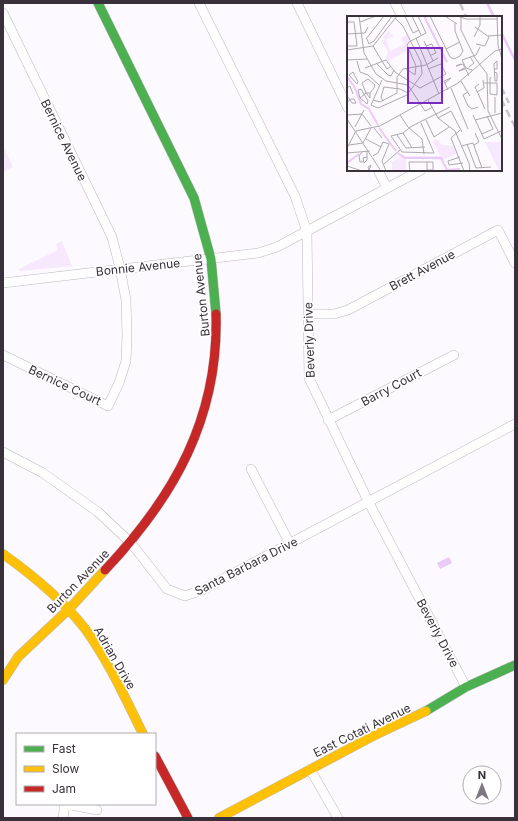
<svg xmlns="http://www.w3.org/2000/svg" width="518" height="821" viewBox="0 0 518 821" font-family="Inter,sans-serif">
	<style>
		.green { fill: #f7e8fe }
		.water { fill: #eacaf8 }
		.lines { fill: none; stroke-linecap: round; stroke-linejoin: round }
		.stream { stroke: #eacaf8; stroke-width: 2.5 }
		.street-casing { stroke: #bdb9bf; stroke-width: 10 }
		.fast-casing { stroke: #bdb9bf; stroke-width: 10 }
		.slow-casing { stroke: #bdb9bf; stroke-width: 10 }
		.jam-casing { stroke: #bdb9bf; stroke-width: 10 }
		.street { stroke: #fffeff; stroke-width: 9 }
		.fast { stroke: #4caf50; stroke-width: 9 }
		.slow { stroke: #ffc107; stroke-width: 9 }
		.jam { stroke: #c62828; stroke-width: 9 }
		.rail { stroke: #c7c6c8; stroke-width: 2.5; stroke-dasharray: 8 4; stroke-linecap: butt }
		.labels { text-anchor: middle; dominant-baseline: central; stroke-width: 3.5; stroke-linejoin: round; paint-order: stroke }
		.street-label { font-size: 12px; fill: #38303b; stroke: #fff }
		.inset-river { fill: none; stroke: #eacaf8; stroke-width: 2 }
		.inset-road { fill: none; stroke: #aea9b0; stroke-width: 1 }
		.view { fill: #7b2cbf; fill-opacity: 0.15; stroke: #7b2cbf; stroke-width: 2 }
		.inset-edge { fill: none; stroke: #38303b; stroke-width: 2 }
	</style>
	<rect width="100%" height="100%" fill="#fcfafe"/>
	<path class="green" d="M 3,146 L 13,167 L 3,172 Z
		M 62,241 L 72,266 L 20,271 L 19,269 L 58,250 L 56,244 Z"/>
	<path class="water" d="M 449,557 L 452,563 L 440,569 L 437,563 Z"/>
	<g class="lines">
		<path class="stream" d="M 487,3 L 494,17
			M 501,32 L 515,60"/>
		<defs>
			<path id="street" d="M 199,3 L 295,196 L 307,232 L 309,378 L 368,501 L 466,687
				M 297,3 L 348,108
				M 395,3 L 402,17
				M 3,13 L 112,237 L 120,268 L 126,300 L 127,335 L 126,361 L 119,383 L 108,406 L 3,355
				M 378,170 L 387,188
				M 3,283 L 258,253 L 277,247 L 421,170
				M 308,314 L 334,314 L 348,310 L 498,230 L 515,263
				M 328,420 L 454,355
				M 3,452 L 43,473 L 98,512 L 131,543 L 167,589 L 185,596 L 202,590 L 515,424
				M 251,469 L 290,544
				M 310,769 L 338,818
				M 66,804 L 97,810
				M 63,818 L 65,804"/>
			<path id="fast" d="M 98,3 L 194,198 L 211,259 L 216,314
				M 426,711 L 466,687 L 515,665"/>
			<path id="slow" d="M 3,554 C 34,576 63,600 86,630 C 109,662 125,698 143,734
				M 3,680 L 18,657 L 69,609 L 105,570
				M 219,818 L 373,736 L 426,711"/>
			<path id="jam" d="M 105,570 C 174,497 219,418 216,314
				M 155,756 L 188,818"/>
		</defs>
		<use href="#street" class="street-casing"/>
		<use href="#fast" class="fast-casing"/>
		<use href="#slow" class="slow-casing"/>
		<use href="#jam" class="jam-casing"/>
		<use href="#street" class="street"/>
		<use href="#fast" class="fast"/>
		<use href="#slow" class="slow"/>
		<use href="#jam" class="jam"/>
		<path class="rail" d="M 460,3 L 466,17
			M 501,87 L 509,103
			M 501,99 L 515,127"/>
	</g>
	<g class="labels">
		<g class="street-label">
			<text transform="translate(64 140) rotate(64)">Bernice Avenue</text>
			<text transform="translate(138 267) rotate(-6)">Bonnie Avenue</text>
			<text transform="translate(422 270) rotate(-28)">Brett Avenue</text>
			<text transform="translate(201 295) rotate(-96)">Burton Avenue</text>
			<text transform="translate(309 340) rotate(-92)">Beverly Drive</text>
			<text transform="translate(65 385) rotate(25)">Bernice Court</text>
			<text transform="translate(391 387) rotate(-28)">Barry Court</text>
			<text transform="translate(246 566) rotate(-27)">Santa Barbara Drive</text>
			<text transform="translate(78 581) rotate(-46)">Burton Avenue</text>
			<text transform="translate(438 633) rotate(62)">Beverly Drive</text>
			<text transform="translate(115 658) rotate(60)">Adrian Drive</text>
			<text transform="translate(362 730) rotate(-26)">East Cotati Avenue</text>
		</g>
	</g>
	<g transform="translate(347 16)">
		<rect width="155" height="155" fill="#fcfafe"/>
		<path d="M 41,15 L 47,20 L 39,23 L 43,35 L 57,28 L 54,22 L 60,19 L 62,24 L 61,34 L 42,45 L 39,43 L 41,35 L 34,25 L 38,23 L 36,21 ZM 90,123 L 95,129 L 107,130 L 111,137 L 96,144 L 77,143 L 76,145 L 76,143 L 59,142 L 59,155 L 45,155 L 45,146 L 53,142 L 51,137 L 58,140 L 76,140 L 77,138 L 78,140 L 93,140 L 86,125 ZM 138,126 L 155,126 L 155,155 L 152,155 Z" fill="#f7e8fe"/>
		<path class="inset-river" d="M 77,0 L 100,46M 0,61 L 7,70 L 14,88 L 22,93 L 31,109M 32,112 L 49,135M 51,137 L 58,142 L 94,142 L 100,154 L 113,153M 0,147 L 12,138"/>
		<path class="inset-road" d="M 12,0 L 17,37 L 29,58 L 39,65 L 61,69 L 78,95 L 86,91M 58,0 L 66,17 L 72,14M 65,0 L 74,19M 83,0 L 103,41 L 107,43 L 113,40 L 116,35 L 108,15 L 108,7M 98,0 L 110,8M 110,0 L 119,3 L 151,3M 150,0 L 151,29 L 155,43M 114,2 L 114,14 L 128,42 L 140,58 L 141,95 L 155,123M 0,6 L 7,6 L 10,30 L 0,30M 13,6 L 29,0M 128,11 L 142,21 L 138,30 L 129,28M 0,18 L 18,17 L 21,11M 141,20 L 155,19M 127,21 L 133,9 L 133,0M 69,22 L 92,78M 19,23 L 37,0M 20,23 L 22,28 L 27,25 L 45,0M 77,25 L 86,45M 26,30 L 38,50 L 40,53 L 44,50M 79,30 L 85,28 L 89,37 L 84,39M 99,33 L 113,26M 0,34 L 26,30 L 50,0M 0,44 L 20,43M 10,45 L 13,56 L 21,59 L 32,69M 29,47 L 41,59 L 44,60 L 47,54M 114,48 L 109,50 L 116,48 L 122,60M 147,48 L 148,65M 147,48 L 150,45 L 150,53 L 147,53M 122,51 L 127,47 L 123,41M 18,52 L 39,44 L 48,56 L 73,72 L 99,58 L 94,48 L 81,53M 58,52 L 68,59 L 69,50 L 60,29 L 62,26 L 79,17 L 71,0M 117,52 L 112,55 L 118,53M 125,54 L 119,52 L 115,44 L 129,39 L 133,31M 6,56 L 11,66 L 10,68 L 2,59 ZM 147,56 L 150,57 L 150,65 L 148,65M 35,64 L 24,89 L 31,92 L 60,79 L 75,58 L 74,46 L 56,10 L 48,2M 114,65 L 123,80M 98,67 L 104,62 L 97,65 L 101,74M 137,67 L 150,67 L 150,79 L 143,78 L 143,63 L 144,61M 132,68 L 128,71 L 138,93M 0,72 L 3,70 L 6,78M 104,72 L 121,113M 11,74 L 14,73 L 21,85 L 20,88M 11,74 L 13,82 L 20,88M 121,76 L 116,79 L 121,90 L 125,93 L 131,91M 130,76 L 137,72 L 136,64M 0,81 L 1,81 L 5,87 L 9,87 L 7,83 L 4,83 L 3,84 L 0,86M 148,81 L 148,97M 13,82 L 19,77 L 23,77 L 27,72 L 28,69 L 21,63 L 15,67 L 19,77 L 23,82 L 23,77M 26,84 L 33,86 L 50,77 L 50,61 L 56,53 L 79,49 L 91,42M 81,84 L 91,102 L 108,115 L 122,147 L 123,155M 36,85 L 34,81 L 37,71 L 53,73 L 61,77M 155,91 L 155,73M 0,99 L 15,98 L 24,110M 53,99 L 61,111 L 75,123 L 77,138M 126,99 L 137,123 L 154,115M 91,102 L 104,95 L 115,116M 0,103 L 34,155M 79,104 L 87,121 L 102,111M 128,104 L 155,97M 74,107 L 87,137 L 55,136 L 44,120 L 56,117 L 65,110 L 103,91M 8,111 L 17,94M 31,111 L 111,67 L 148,35 L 155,33M 27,112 L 35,122M 113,114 L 104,122 L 117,155M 56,117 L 65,132M 135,118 L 146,113 L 140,100M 50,119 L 59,132 L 78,131M 19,123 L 34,131M 120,128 L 129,152M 2,129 L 16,127 L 24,112M 127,129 L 132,126 L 128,117M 114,130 L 126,127 L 135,152M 0,132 L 9,115 L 32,110M 15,136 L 12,140 L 13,146 L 16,146M 0,137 L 23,135M 26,140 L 31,137 L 36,126 L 42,128 L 35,145 L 39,155M 20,141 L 16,142 L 17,147 L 20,144 L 20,135M 113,141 L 101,145 L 102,149 L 116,147M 80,146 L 80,154 L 86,154M 37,148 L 53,134M 0,150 L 15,155M 129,152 L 144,151M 22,155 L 21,151 L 24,149 L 22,154M 63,155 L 62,146 L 86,146 L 86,155"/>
		<path class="view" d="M 61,32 L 95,32 L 95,87 L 61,87 Z"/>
		<rect width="155" height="155" class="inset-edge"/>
	</g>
	<rect width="518" height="821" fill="none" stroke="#38303b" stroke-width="8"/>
	<rect x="16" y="733" width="140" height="72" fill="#ffffff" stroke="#afacb1"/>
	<rect x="24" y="746" width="20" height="6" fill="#4caf50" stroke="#afacb1"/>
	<text x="52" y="753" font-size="12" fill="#38303b">Fast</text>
	<rect x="24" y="766" width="20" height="6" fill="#ffc107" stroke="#afacb1"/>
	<text x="52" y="773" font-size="12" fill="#38303b">Slow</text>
	<rect x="24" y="786" width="20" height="6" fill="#c62828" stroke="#afacb1"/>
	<text x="52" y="793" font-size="12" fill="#38303b">Jam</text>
	<g transform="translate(482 785)"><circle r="19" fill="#ffffff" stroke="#afacb1"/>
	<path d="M0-3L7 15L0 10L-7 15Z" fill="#7d777f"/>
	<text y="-6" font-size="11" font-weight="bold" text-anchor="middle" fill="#38303b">N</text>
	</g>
</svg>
